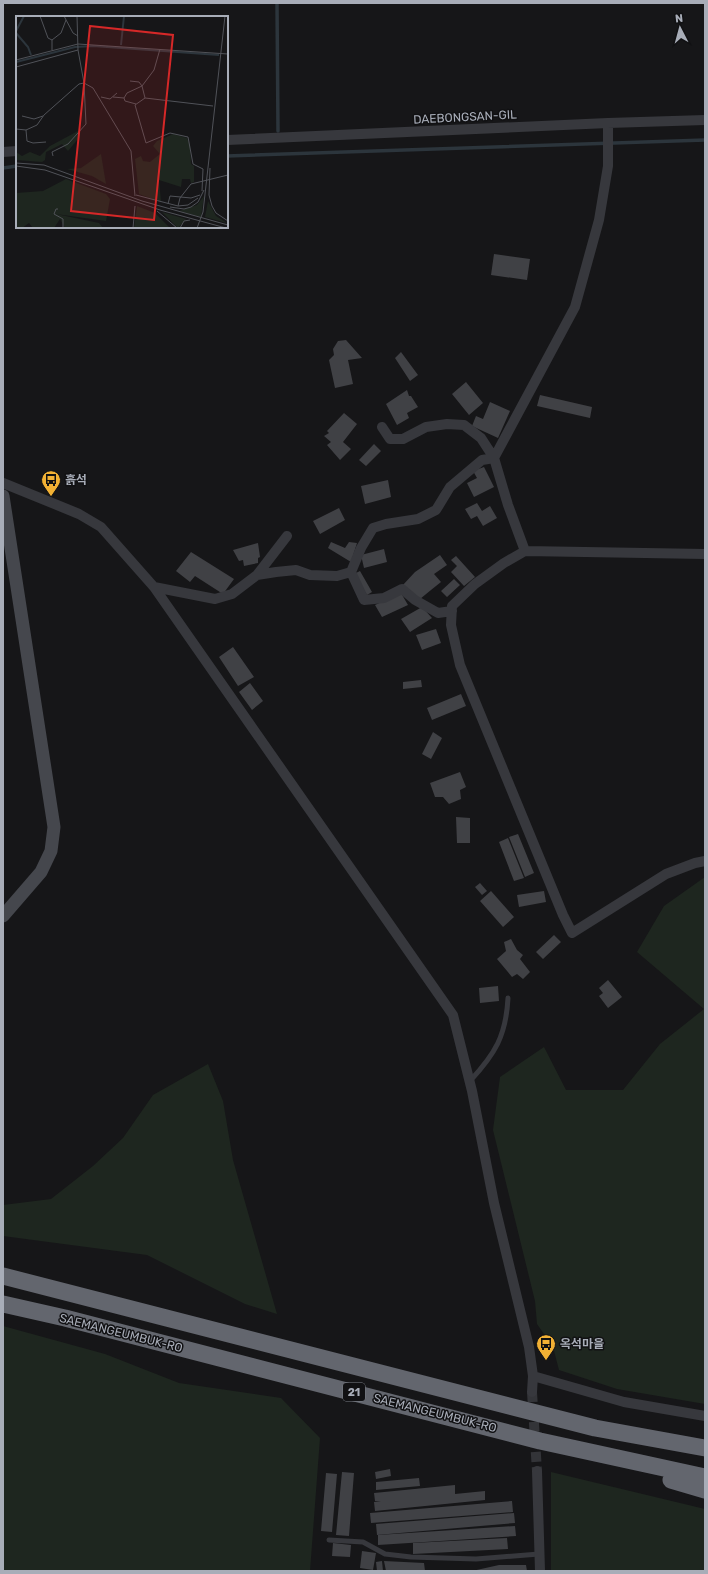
<svg xmlns="http://www.w3.org/2000/svg" width="708" height="1574" viewBox="0 0 708 1574" font-family="Rubik,'Noto Sans KR',sans-serif">
	<style>
		.green { fill: #1e261f }
		.lines { fill: none; stroke-linecap: round; stroke-linejoin: round }
		.stream { stroke: #2c353c; stroke-width: 3.5 }
		.building { fill: #404145 }
		.street-tunnel { stroke: #333438; stroke-width: 10; stroke-dasharray: 10 5; stroke-linecap: butt }
		.lane { stroke: #37383d; stroke-width: 5 }
		.street { stroke: #37383d; stroke-width: 10 }
		.secondary { stroke: #45474d; stroke-width: 13 }
		.highway { stroke: #63666e; stroke-width: 17 }
		.labels { text-anchor: middle; dominant-baseline: central; stroke-width: 3; stroke-linejoin: round; paint-order: stroke }
		.shield { fill: #111113; stroke: #7b7e86; stroke-width: 1 }
		.shield-label { font-size: 11px; font-weight: bold; fill: #a8adb8 }
		.street-label { font-size: 12px; fill: #a8adb8; stroke: #111113 }
		.poi-label { font-size: 12px; font-weight: bold; fill: #a8adb8; stroke: #111113; text-anchor: start }
		.inset-river { fill: none; stroke: #2c353c; stroke-width: 2 }
		.inset-road { fill: none; stroke: #505258; stroke-width: 1 }
		.view { fill: #d62828; fill-opacity: 0.15; stroke: #d62828; stroke-width: 2 }
		.inset-edge { fill: none; stroke: #a8adb8; stroke-width: 2 }
	</style>
	<rect width="100%" height="100%" fill="#161618"/>
	<path class="green" d="M 705,877 L 705,1404 L 617,1389 L 559,1370 L 553,1347 L 537,1324 L 535,1301 L 493,1130 L 500,1077 L 544,1047 L 566,1090 L 623,1090 L 660,1044 L 704,1009 L 637,952 L 664,906 Z
		M 208,1064 L 223,1101 L 233,1160 L 277,1314 L 245,1304 L 147,1255 L 3,1236 L 3,1205 L 51,1199 L 93,1166 L 123,1138 L 153,1095 Z
		M 3,1326 L 105,1354 L 179,1383 L 281,1398 L 320,1438 L 310,1571 L 3,1571 Z
		M 551,1472 L 705,1509 L 705,1571 L 551,1571 Z"/>
	<g class="lines">
		<path class="stream" d="M 277,3 L 278,131
			M 227,156 L 705,140
			M 3,168 L 17,166"/>
	</g>
	<path class="building" d="M 494,254 L 530,259 L 527,280 L 491,275 Z
		M 346,340 L 362,358 L 348,360 L 353,384 L 335,388 L 329,360 L 334,355 L 333,349 L 338,341 Z
		M 401,352 L 418,375 L 410,381 L 395,358 Z
		M 466,382 L 483,403 L 469,415 L 452,394 Z
		M 407,390 L 409,396 L 411,396 L 418,407 L 407,413 L 409,418 L 397,425 L 386,404 Z
		M 540,395 L 592,407 L 590,418 L 537,406 Z
		M 490,402 L 510,411 L 498,438 L 472,426 L 476,416 L 483,419 Z
		M 344,413 L 357,424 L 343,442 L 351,449 L 340,460 L 327,445 L 331,442 L 324,436 L 329,433 L 327,431 Z
		M 374,444 L 381,451 L 366,466 L 359,460 Z
		M 484,467 L 494,487 L 474,497 L 467,483 L 477,478 L 473,471 Z
		M 388,480 L 391,497 L 365,504 L 361,486 Z
		M 477,503 L 482,511 L 490,506 L 497,518 L 483,526 L 477,516 L 471,519 L 465,509 Z
		M 339,508 L 345,520 L 320,534 L 313,521 Z
		M 331,542 L 345,548 L 349,542 L 357,543 L 351,562 L 328,548 Z
		M 258,543 L 260,557 L 258,558 L 258,563 L 244,566 L 243,560 L 239,561 L 233,550 Z
		M 384,549 L 387,562 L 364,568 L 361,555 Z
		M 191,552 L 234,579 L 223,594 L 195,576 L 190,582 L 176,571 Z
		M 440,555 L 447,565 L 434,574 L 441,582 L 431,590 L 420,599 L 402,586 L 415,572 Z
		M 456,556 L 475,577 L 464,586 L 451,572 L 457,566 L 451,560 Z
		M 360,571 L 372,592 L 367,595 L 354,574 Z
		M 454,579 L 460,585 L 447,597 L 441,591 Z
		M 401,593 L 408,605 L 382,617 L 375,605 Z
		M 422,607 L 432,618 L 410,632 L 401,619 Z
		M 436,629 L 441,643 L 422,650 L 416,635 Z
		M 233,647 L 254,677 L 238,686 L 219,657 Z
		M 421,680 L 422,687 L 403,689 L 403,682 Z
		M 250,683 L 263,701 L 252,710 L 239,692 Z
		M 461,694 L 466,706 L 432,720 L 427,708 Z
		M 433,732 L 442,738 L 431,759 L 422,754 Z
		M 460,772 L 466,787 L 460,790 L 461,799 L 449,804 L 443,797 L 435,797 L 430,783 Z
		M 456,817 L 470,818 L 470,843 L 457,843 Z
		M 518,834 L 534,873 L 525,877 L 509,837 Z
		M 508,838 L 524,878 L 514,881 L 499,842 Z
		M 480,883 L 487,891 L 482,895 L 475,887 Z
		M 491,891 L 514,917 L 503,927 L 480,901 Z
		M 544,891 L 546,902 L 519,907 L 517,895 Z
		M 554,935 L 561,942 L 543,959 L 536,952 Z
		M 511,939 L 517,950 L 523,955 L 520,959 L 530,972 L 523,979 L 517,974 L 512,977 L 497,959 L 506,951 L 504,942 Z
		M 608,980 L 622,997 L 608,1008 L 599,996 L 603,993 L 599,988 Z
		M 498,986 L 499,1001 L 480,1003 L 479,988 Z
		M 390,1469 L 391,1476 L 376,1479 L 375,1472 Z
		M 342,1472 L 354,1473 L 349,1536 L 336,1535 Z
		M 326,1473 L 337,1474 L 332,1532 L 321,1531 Z
		M 419,1478 L 420,1486 L 376,1490 L 376,1482 Z
		M 455,1485 L 455,1494 L 485,1491 L 485,1500 L 375,1511 L 374,1502 L 381,1501 L 375,1501 L 374,1493 Z
		M 512,1501 L 513,1512 L 371,1523 L 370,1513 Z
		M 514,1513 L 515,1523 L 377,1535 L 376,1524 Z
		M 515,1526 L 516,1536 L 378,1545 L 378,1535 Z
		M 507,1538 L 508,1549 L 413,1554 L 413,1543 Z
		M 333,1543 L 351,1545 L 350,1557 L 332,1556 Z
		M 362,1551 L 376,1553 L 373,1570 L 360,1568 Z
		M 382,1561 L 383,1571 L 377,1571 L 376,1562 Z
		M 384,1561 L 424,1563 L 425,1571 L 386,1571 Z
		M 499,1565 L 526,1565 L 527,1571 L 472,1571 Z"/>
	<g class="lines">
		<path class="street-tunnel" d="M 532,1392 L 537,1471"/>
		<path class="lane" d="M 470,1081 C 495,1054 506,1036 508,998
			M 329,1540 L 363,1542 L 385,1554 L 411,1557 L 476,1559 L 539,1554"/>
		<path class="street" d="M 227,140 L 608,123 L 705,120
			M 3,152 L 17,151
			M 382,427 L 390,439 L 403,439 L 426,427 L 447,424 L 464,425 L 481,438 L 494,458 L 508,505 L 525,551 L 504,563 L 475,584 L 452,606 L 451,625 L 460,665 L 563,915 L 572,933 L 666,874 L 695,863 L 705,861
			M 3,483 L 79,514 L 101,527 L 154,587 L 453,1015 L 472,1091 L 494,1203 L 529,1347 L 533,1376 L 532,1392
			M 525,551 L 705,554
			M 351,572 L 364,600 L 384,598 L 402,589 L 415,600 L 438,613 L 452,611
			M 257,575 L 276,572 L 296,570 L 310,575 L 337,576 L 351,572 L 361,548 L 373,528 L 386,524 L 418,519 L 436,510 L 450,487 L 482,460 L 494,458 L 575,307 L 599,220 L 608,166 L 608,123
			M 154,587 L 215,599 L 232,594 L 257,575 L 287,536
			M 533,1376 L 624,1402 L 705,1416
			M 537,1471 L 540,1571"/>
		<path class="secondary" d="M 3,496 L 54,827 L 51,851 L 41,872 L 3,916"/>
		<path class="highway" d="M 3,1276 L 595,1428 L 705,1448
			M 3,1304 L 65,1318 L 540,1441 L 705,1477
			M 671,1480 L 705,1490"/>
	</g>
	<defs>
		<symbol id="bus-pin" viewBox="-11 -11 22 30"><path d="M0 17L-7.5 6A9.5 9.5 0 1 1 7.5 6Z" fill="#f2b134" stroke="#111113"/><path d="M-5-6H5V4H4V6H2V4H-2V6H-4V4H-5ZM-3.5-4V0h7V-4ZM-3.5 1.2v1.5H-2V1.2ZM2 1.2v1.5H3.5V1.2Z" fill="#111"/></symbol>
	</defs>
	<g fill-rule="evenodd">
		<use href="#bus-pin" x="40" y="469" width="22" height="30"/>
		<use href="#bus-pin" x="535" y="1333" width="22" height="30"/>
	</g>
	<g class="labels">
		<rect class="shield" x="343" y="1383" width="22" height="18" rx="3"/>
		<g class="shield-label">
			<text x="354" y="1392">21</text>
		</g>
		<g class="street-label">
			<text transform="translate(465 117) rotate(-3)">DAEBONGSAN-GIL</text>
			<text transform="translate(121 1333) rotate(14)">SAEMANGEUMBUK-RO</text>
			<text transform="translate(435 1413) rotate(14)">SAEMANGEUMBUK-RO</text>
		</g>
		<g class="poi-label">
			<text x="65" y="480">흙석</text>
			<text x="560" y="1344">옥석마을</text>
		</g>
	</g>
	<g transform="translate(16 16)">
		<rect width="212" height="212" fill="#161618"/>
		<path d="M 62,115 L 62,123 L 52,135 L 46,128 L 30,136 L 29,144 L 26,146 L 0,144 L 0,136 L 6,140 L 14,136 L 24,140 L 34,130 ZM 157,118 L 171,122 L 174,129 L 175,148 L 178,150 L 178,166 L 175,167 L 174,163 L 166,163 L 165,171 L 143,164 L 145,186 L 123,178 L 119,143 L 125,140 L 127,145 L 134,146 L 144,138 L 137,130 L 141,125 ZM 85,138 L 90,168 L 76,160 L 51,153 L 65,152 ZM 50,163 L 90,178 L 94,183 L 90,205 L 40,198 L 83,207 L 87,212 L 49,212 L 44,203 L 38,212 L 17,212 L 13,207 L 6,212 L 0,212 L 0,177 L 27,175 ZM 188,180 L 185,201 L 163,195 L 181,189 ZM 192,185 L 200,200 L 211,207 L 189,201 ZM 121,190 L 139,197 L 154,212 L 118,212 ZM 146,196 L 170,203 L 162,212 Z" fill="#1e261f"/>
		<path class="inset-river" d="M 0,15 L 8,0M 0,17 L 12,31 L 15,39M 105,29 L 108,0M 0,46 L 59,31 L 77,30 L 203,39"/>
		<path class="inset-road" d="M 24,0 L 32,22 L 36,24 L 36,34M 48,0 L 57,17 L 62,20M 36,24 L 45,17 L 50,4M 0,44 L 62,28 L 212,38M 0,51 L 62,34M 114,65 L 123,66 L 126,70 L 129,82 L 119,89 L 130,127 L 154,117 L 172,121 L 177,148 L 187,153 L 186,175M 85,81 L 94,83 L 101,77M 97,81 L 108,82 L 111,77 L 126,70 L 138,54 L 144,33M 108,82 L 109,85 L 120,88M 129,82 L 197,90M 6,100 L 18,103 L 27,100M 0,113 L 10,114 L 21,109 L 28,99 L 63,68 L 68,67 L 77,72 L 115,135 L 119,180M 10,114 L 11,125 L 17,127 L 30,126M 37,140 L 36,136 L 52,128 L 70,108 L 68,67 L 62,34 L 61,0M 0,147 L 28,149 L 126,185 L 212,209M 0,150 L 29,154 L 144,194 L 210,212M 194,152 L 193,179 L 196,190 L 200,197 L 212,205M 120,179 L 162,190 L 172,189 L 182,182M 152,188 L 154,180 L 175,182 L 184,179M 162,190 L 164,182 L 175,168 L 212,159M 154,191 L 168,193 L 175,191 L 182,186 L 188,174M 42,193 L 40,193 L 38,198 L 47,203 L 47,212M 141,195 L 161,212M 117,212 L 119,190M 164,212 L 168,205 L 174,204M 181,212 L 187,196 L 209,0"/>
		<path class="view" d="M 74,10 L 157,19 L 138,204 L 55,195 Z"/>
		<rect width="212" height="212" class="inset-edge"/>
	</g>
	<rect width="708" height="1574" fill="none" stroke="#a8adb8" stroke-width="8"/>
	<g transform="translate(680 28) rotate(354)" stroke="#111113" stroke-width="3" paint-order="stroke">
	<path d="M0-3L7 15L0 10L-7 15Z" fill="#a8adb8"/>
	<text y="-6" font-size="11" font-weight="bold" text-anchor="middle" fill="#a8adb8">N</text>
	</g>
</svg>
